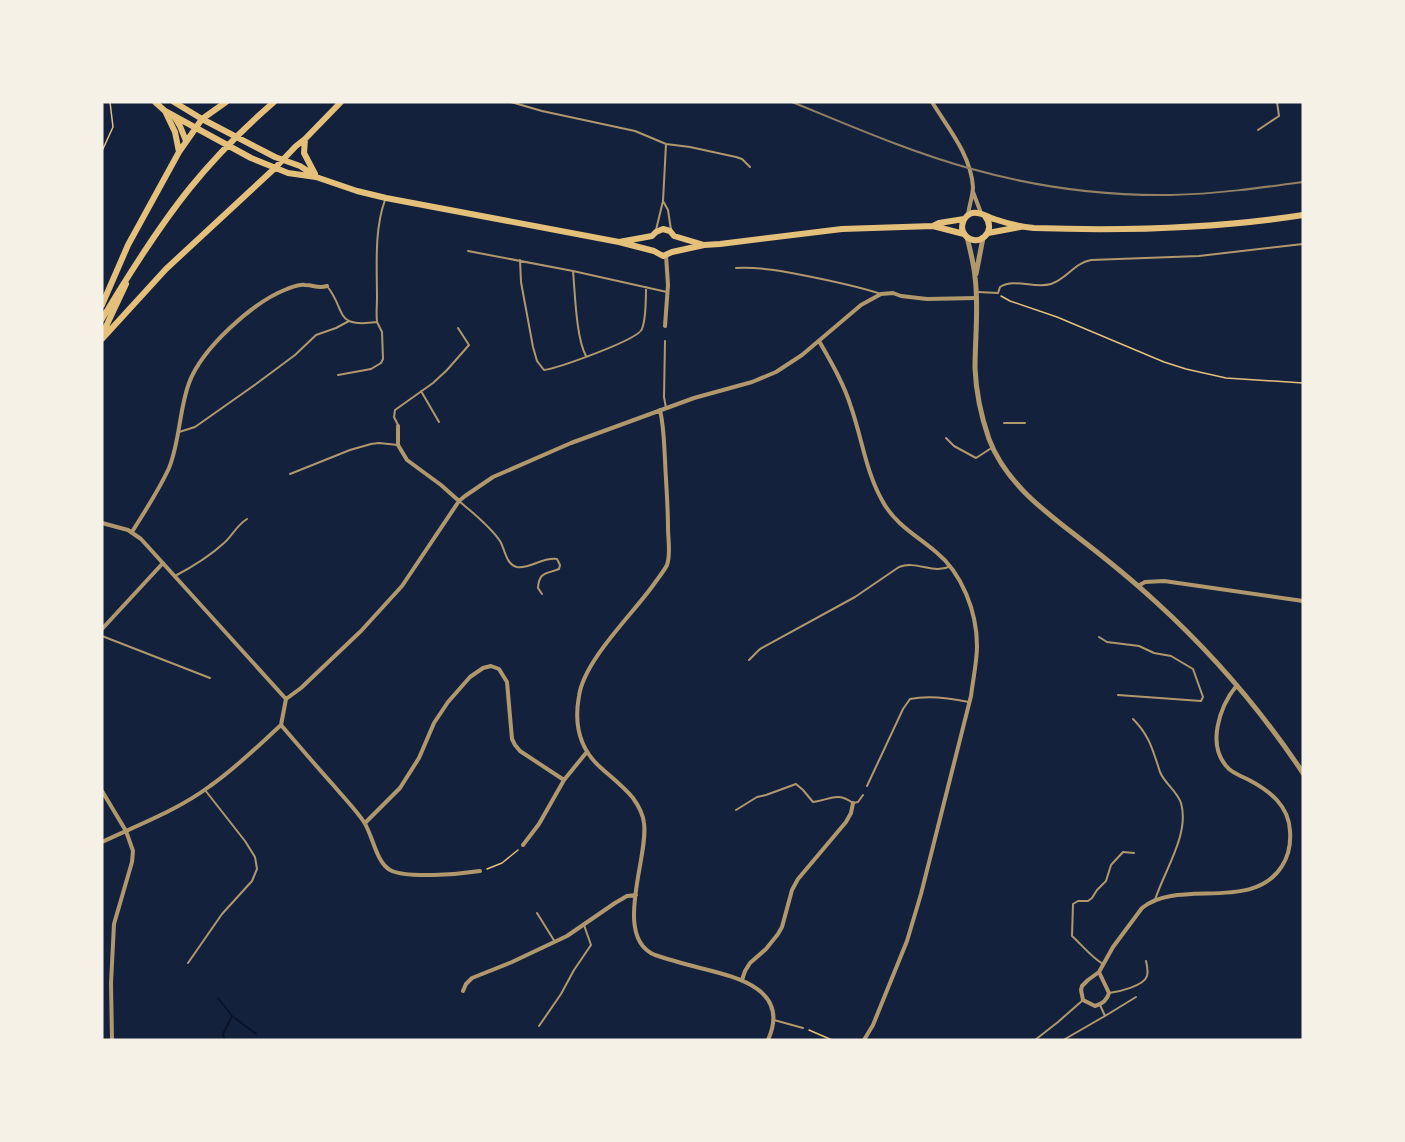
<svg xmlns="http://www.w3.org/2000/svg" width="1405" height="1142" viewBox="0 0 1405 1142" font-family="Commissioner,sans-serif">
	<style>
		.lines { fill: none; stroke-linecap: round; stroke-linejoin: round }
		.stream { stroke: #0b132b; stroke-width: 2 }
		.path { stroke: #e5c07b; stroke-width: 1.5 }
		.service { stroke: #b1986c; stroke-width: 2 }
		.minor { stroke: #b1986c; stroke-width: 4 }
		.tertiary { stroke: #b1986c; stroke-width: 5 }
		.secondary { stroke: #e5c07b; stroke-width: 6 }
		.rail { stroke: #918062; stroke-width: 2 }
	</style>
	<rect width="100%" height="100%" fill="#14213d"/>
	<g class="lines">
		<path class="stream" d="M 218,998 L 232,1016 L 223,1034 L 224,1040
			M 232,1016 L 256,1034"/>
		<path class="path" d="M 102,151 L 113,127 L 110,102
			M 1001,296 L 1010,301 L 1057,317 L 1164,362 L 1186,369 L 1226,378 L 1303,383
			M 487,869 L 502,863 L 518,850
			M 809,1030 L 832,1040"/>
		<path class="service" d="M 511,102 L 542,111 L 635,131 L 666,144 L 690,147 L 736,157 L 742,159 L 750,167
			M 1258,130 L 1279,116 L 1277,102
			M 663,201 L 668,210 L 671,230
			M 656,230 L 663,201 L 666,144
			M 468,251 L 573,271 L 667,292
			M 520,260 L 521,282 L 533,347 L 537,361 L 544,370 C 558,368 638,340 642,329 C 646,319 646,297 646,287
			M 736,268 C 761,267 783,271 807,276 C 832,281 857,286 881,294
			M 573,271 C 575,292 576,338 586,356
			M 327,286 C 347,311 333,328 377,322 L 382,332 L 383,359 L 381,363 L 371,369 L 338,375
			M 978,292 L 998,293 L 1000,287 C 1015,278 1035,289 1051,284 C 1067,279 1074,263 1091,260 L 1199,256 L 1303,244
			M 377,322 C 376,314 377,306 377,298 C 377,268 374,230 385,200
			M 665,341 L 664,397 L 666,408
			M 421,391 L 439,422
			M 1004,423 L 1025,423
			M 398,425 L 394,417 L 395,410 L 433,383 L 447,370 L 469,345 L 458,328
			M 179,432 L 195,427 L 256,384 L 295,355 L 316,335 L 336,328 L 349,321
			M 946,438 L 954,446 L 976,458 L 993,447
			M 290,474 L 350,450 L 371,444 L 379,443 L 398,445
			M 459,501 C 473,513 490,526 500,541 C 505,549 506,565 517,567 C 530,569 542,557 557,559 L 560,565 L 559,569 C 547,574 539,571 538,588 L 542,594
			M 175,576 C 192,567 210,556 224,543 C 232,536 237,525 247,519
			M 102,636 L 210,678
			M 1099,637 L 1107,642 L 1139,646 L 1154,653 L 1171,656 L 1193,669 L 1203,697 L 1201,701 L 1118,695
			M 749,660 L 760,649 L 855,597 L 899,567 C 917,560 933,575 951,566
			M 1133,719 C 1150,736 1153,751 1160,772 C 1165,784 1177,791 1181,803 C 1190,834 1164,871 1155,900
			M 867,786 L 903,709 L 910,699 C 928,695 950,698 969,702
			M 736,810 L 757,797 L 766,795 L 796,784 L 803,790 L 813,802 C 830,800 837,791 853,803 L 858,802 L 863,795
			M 537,913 L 555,942
			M 188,963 L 222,914 L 252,881 L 257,869 L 255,857 L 245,841 L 205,790
			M 1103,964 C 1091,957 1082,945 1072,936 L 1073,904 L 1078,901 L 1088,901 L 1092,898 L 1097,890 L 1106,881 L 1111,865 L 1123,852 L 1134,853
			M 1109,993 C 1118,992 1144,986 1147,976 C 1148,972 1147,965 1146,961
			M 1105,1016 L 1136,997
			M 774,1020 L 803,1028
			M 539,1026 L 561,994 L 574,970 L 591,945 L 584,925
			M 1065,1039 L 1105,1016 L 1100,1005
			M 1035,1040 L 1058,1022 L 1083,1000"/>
		<path class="minor" d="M 932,102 C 948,128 971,155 973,187 C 973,195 969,206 968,215
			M 973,192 L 981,213
			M 665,326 L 668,285 L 666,255
			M 819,341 C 831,362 844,384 851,407 C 862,438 866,473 883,502 C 895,524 917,536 936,552 C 962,573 977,612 977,646 C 977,662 973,679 971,696 L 921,894 L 907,941 L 873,1025 L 864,1040
			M 660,410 C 664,427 664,443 665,460 C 666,483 668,506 668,528 C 668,539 671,554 667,565 C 664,571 659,577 654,584 C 633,614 584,660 579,696 C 574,723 579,748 600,767 C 611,777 623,786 633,798 C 638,805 643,814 644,823 C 649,857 612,937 655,955 C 670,960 685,964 700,968 C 736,977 791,989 768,1040
			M 398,426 L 398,445 L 407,460 L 441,485 L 459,501
			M 102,523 L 128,530 L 141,539 L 286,699 L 281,725
			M 132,532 C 145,511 159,490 169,468 C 180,441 179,410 189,383 C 202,348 253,302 287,289 C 293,287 299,284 305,285 C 315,285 317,289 327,286
			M 1138,586 L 1145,582 L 1164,581 L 1303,601
			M 102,629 L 163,563
			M 286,699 L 301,688 L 361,631 L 402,586 L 459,501 L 465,496 L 493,477 L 571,443 L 694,398 L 752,382 L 776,372 L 802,355 L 861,305 L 881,294 L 893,293 L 901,296 L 927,299 L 976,298
			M 281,725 C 299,746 317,767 335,787 C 345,799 356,810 364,822 C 373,836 376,862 390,870 C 407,879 460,874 480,871
			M 102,791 L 126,831 L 133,851 L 132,862 L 114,924 L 111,983 L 112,1040
			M 365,823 L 400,788 L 419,758 L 434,723 L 448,702 L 470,677 L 483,668 L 491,666 L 499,669 L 507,682 L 512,739 L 515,745 L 520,751 L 564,780 L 586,753
			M 102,842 C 138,825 178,810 210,786 C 236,768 258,746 281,725
			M 523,845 L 539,824 L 564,780
			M 1099,972 L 1109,993 C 1107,1001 1102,1004 1095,1006 L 1083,1000 L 1081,990 L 1082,986 L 1088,980 L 1099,972 L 1113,947 L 1142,908 C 1179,878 1253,913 1282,866 C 1289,855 1291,844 1290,831 C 1289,806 1270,791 1249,780 C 1243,777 1235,774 1229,769 C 1205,746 1220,706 1237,685
			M 742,980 L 745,971 L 750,963 L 766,949 L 778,934 L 782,927 L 792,890 L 798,879 L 846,822 L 851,813 L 853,803
			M 463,991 L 466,984 L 472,978 L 512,962 L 567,936 L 615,903 L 627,896 L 636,895"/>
		<path class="tertiary" d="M 967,237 C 970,250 974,264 975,277 C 979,307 975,338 975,368 C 976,392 981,416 989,439 C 1005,482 1044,511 1079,538 C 1105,558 1131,579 1156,602 C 1212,653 1261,710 1303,773
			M 976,274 L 983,238"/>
		<path class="secondary" d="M 155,102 L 165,111 L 251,158 L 288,173 L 316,177 L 357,191 L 386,198 L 619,242 L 654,251 L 663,256 L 672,252 L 704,245 L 720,244 L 842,229 L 933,226 L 939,223 L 964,219
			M 174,102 L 202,119 L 275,157 L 300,166 L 314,175
			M 165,111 L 175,132 L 179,152
			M 174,116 L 180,126 L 186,141
			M 305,139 L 304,153 L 315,174
			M 985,216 C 998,232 977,249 965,235 C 959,228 963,216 972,213 C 980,211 987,217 994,219 C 1006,223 1021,227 1034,228 C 1124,231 1214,229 1303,215
			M 933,226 L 964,234
			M 988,233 L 1020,227
			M 619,242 L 652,236 L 656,232 L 663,229 L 670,231 L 674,236 L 704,245
			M 102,305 L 128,245 L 179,152 L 202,119 L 226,102
			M 102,319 C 129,274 157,229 190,188 C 215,157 244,128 274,102
			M 102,335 L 126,284
			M 102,339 L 166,269 L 275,168 L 296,146 L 305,139 L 341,102"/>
		<path class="rail" d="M 792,102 C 851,126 910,152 972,169 C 1036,187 1105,196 1171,195 C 1215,194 1259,188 1303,182"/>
	</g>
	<rect width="1405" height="1142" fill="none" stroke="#f6f1e7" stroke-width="207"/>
</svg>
